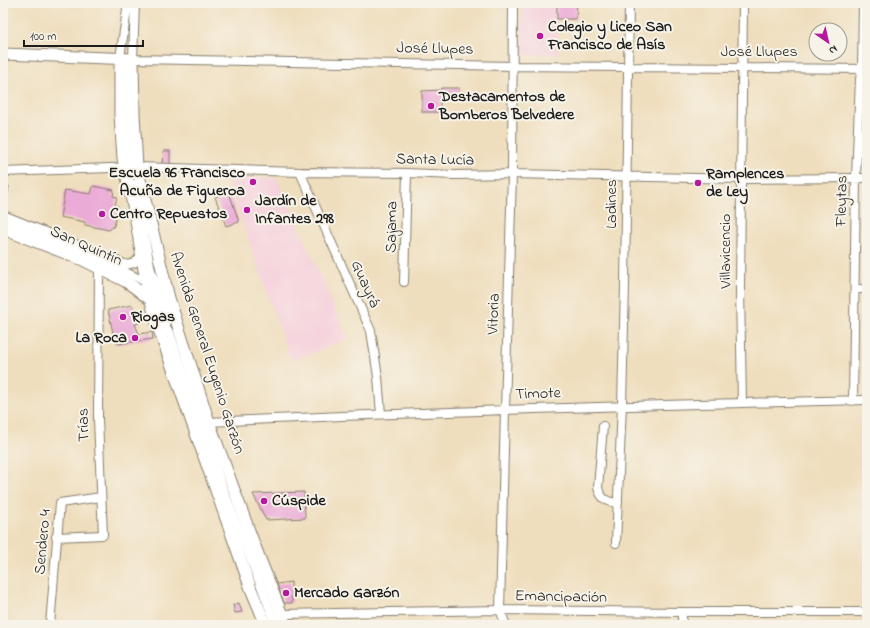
<svg xmlns="http://www.w3.org/2000/svg" width="870" height="628" viewBox="0 0 870 628" font-family="'Indie Flower',sans-serif">
	<style>
		.built { fill: #f5cfdb }
		.building { fill: #ebabd7 }
		.lines { fill: none; stroke-linecap: round; stroke-linejoin: round }
		.minor-casing { stroke: #867d6c; stroke-width: 10 }
		.major-casing { stroke: #867d6c; stroke-width: 13 }
		.minor { stroke: #fff; stroke-width: 8 }
		.major { stroke: #fff; stroke-width: 11 }
		.poi-dot { fill: #b5179e; stroke: #f7f3e8; stroke-width: 1.5 }
		.labels { text-anchor: middle; dominant-baseline: central; stroke-width: 4; stroke-linejoin: round; paint-order: stroke }
		.poi-label { font-size: 16px; font-weight: bold; fill: #1c1c1c; stroke: #f7f3e8; text-anchor: start }
		.street-label { font-size: 16px; fill: #1c1c1c; stroke: #f7f3e8 }
	</style>
	<rect width="100%" height="100%" fill="#f7f3e8"/>
	<filter id="ink" filterUnits="userSpaceOnUse"><feTurbulence type="fractalNoise" baseFrequency=".025" numOctaves="2"/><feDisplacementMap in="SourceGraphic" scale="8" xChannelSelector="R" yChannelSelector="G"/><feConvolveMatrix kernelMatrix="1 2 1 2 8 2 1 2 1" color-interpolation-filters="sRGB"/></filter>
	<filter id="wash" filterUnits="userSpaceOnUse"><feTurbulence type="fractalNoise" baseFrequency=".012" numOctaves="4" result="noise"/><feDisplacementMap in="SourceGraphic" scale="16" xChannelSelector="R" yChannelSelector="G"/><feGaussianBlur stdDeviation="0.9" result="paint"/><feColorMatrix in="noise" values="0 0 0 0 0 0 0 0 0 0 0 0 0 0 0 0 0 1.4 0 .05"/><feComposite in="paint" operator="in"/></filter>
	<g filter="url(#wash)">
		<rect width="100%" height="100%" fill="#efdebd"/>
		<path class="built" d="M 522,5 L 557,5 L 558,54 L 522,55 Z
			M 226,176 L 277,178 L 348,339 L 291,361 Z"/>
		<g id="blocks">
			<path class="building" d="M 522,3 L 577,3 L 576,19 L 557,19 L 557,5 L 522,5 Z
				M 441,88 L 459,88 L 460,99 L 440,100 L 440,112 L 422,112 L 422,91 L 441,90 Z
				M 163,151 L 170,151 L 170,164 L 162,164 Z
				M 3,185 L 9,186 L 7,197 L 3,197 Z
				M 93,186 L 114,190 L 113,196 L 117,197 L 115,205 L 118,206 L 114,226 L 109,230 L 85,225 L 85,222 L 60,217 L 65,190 L 91,194 Z
				M 229,192 L 239,222 L 226,226 L 215,197 Z
				M 132,305 L 139,323 L 135,324 L 139,334 L 152,332 L 153,339 L 117,344 L 116,337 L 114,337 L 108,310 Z
				M 304,492 L 305,518 L 266,520 L 253,494 Z
				M 291,582 L 292,603 L 284,603 L 277,584 Z
				M 239,603 L 242,612 L 235,613 L 233,605 Z"/>
		</g>
	</g>
	<g filter="url(#ink)">
		<use href="#blocks" fill-opacity="0" stroke="#867d6c" stroke-width="1"/>
		<g class="lines">
			<defs>
				<path id="minor" d="M 135,3 L 133,59 L 513,66 L 867,69
					M 120,58 L 128,3
					M 126,58 L 128,146 L 131,172
					M 3,172 L 137,167 L 300,172 L 407,173 L 454,175 L 512,174 L 741,179 L 867,178
					M 300,172 L 371,331 L 378,377 L 381,414
					M 134,184 L 151,270 L 163,298 L 169,319
					M 3,215 L 127,265 L 134,263 L 142,255
					M 3,223 L 107,263 L 146,282 L 150,285 L 155,293 L 167,329 L 170,333 L 224,491 L 276,625
					M 404,282 L 407,173
					M 855,289 L 867,289
					M 853,401 L 856,178 L 860,79 L 862,69 L 863,3
					M 742,403 L 740,288 L 743,3
					M 209,422 C 429,411 648,405 867,400
					M 603,426 L 598,488 C 601,499 607,502 618,503
					M 56,537 L 103,535 L 98,419 L 99,268
					M 616,543 L 622,405 L 625,285 L 629,3
					M 682,612 L 682,625
					M 50,625 L 60,503 L 101,497
					M 258,625 L 266,625 L 282,614 L 500,610 L 682,612 L 867,612
					M 506,625 L 500,610 L 505,410 L 512,174 L 513,3"/>
				<path id="major" d="M 3,54 L 133,59 L 134,114 L 137,167 L 169,298 L 209,422 L 254,544 L 286,625
					M 120,58 L 120,115 L 123,158 L 135,215 L 146,282 L 157,324 L 185,403 L 251,589 L 266,625
					M 3,229 L 81,259 L 125,281 L 134,287 L 152,301"/>
			</defs>
			<use href="#minor" class="minor-casing"/>
			<use href="#major" class="major-casing"/>
			<use href="#minor" class="minor"/>
			<use href="#major" class="major"/>
		</g>
	</g>
	<g class="poi-dot">
		<circle cx="540" cy="36" r="4"/>
		<circle cx="431" cy="106" r="4"/>
		<circle cx="253" cy="182" r="4"/>
		<circle cx="698" cy="183" r="4"/>
		<circle cx="247" cy="210" r="4"/>
		<circle cx="102" cy="214" r="4"/>
		<circle cx="123" cy="317" r="4"/>
		<circle cx="135" cy="338" r="4"/>
		<circle cx="264" cy="501" r="4"/>
		<circle cx="286" cy="593" r="4"/>
	</g>
	<g class="labels">
		<g class="poi-label">
			<text x="548" y="27">Colegio y Liceo San<tspan x="548" dy="18">Francisco de Asís</tspan></text>
			<text x="439" y="97">Destacamentos de<tspan x="439" dy="18">Bomberos Belvedere</tspan></text>
			<text x="245" y="173" text-anchor="end">Escuela 96 Francisco<tspan x="245" dy="18">Acuña de Figueroa</tspan></text>
			<text x="706" y="174">Ramplences<tspan x="706" dy="18">de Ley</tspan></text>
			<text x="255" y="201">Jardín de<tspan x="255" dy="18">Infantes 298</tspan></text>
			<text x="110" y="214">Centro Repuestos</text>
			<text x="131" y="317">Riogas</text>
			<text x="127" y="338" text-anchor="end">La Roca</text>
			<text x="272" y="501">Cúspide</text>
			<text x="294" y="593">Mercado Garzón</text>
		</g>
		<g class="street-label">
			<text transform="translate(435 49) rotate(1)">José Llupes</text>
			<text x="759" y="52">José Llupes</text>
			<text transform="translate(435 160) rotate(1)">Santa Lucía</text>
			<text transform="translate(842 201) rotate(-89)">Fleytas</text>
			<text transform="translate(612 204) rotate(-90)">Ladines</text>
			<text transform="translate(392 227) rotate(-89)">Sajama</text>
			<text transform="translate(86 246) rotate(24)">San Quintín</text>
			<text transform="translate(726 251) rotate(-90)">Villavicencio</text>
			<text transform="translate(365 284) rotate(66)">Guayrá</text>
			<text transform="translate(494 314) rotate(-88)">Vitoria</text>
			<text transform="translate(207 353) rotate(72)">Avenida General Eugenio Garzón</text>
			<text transform="translate(538 394) rotate(-2)">Timote</text>
			<text transform="translate(84 425) rotate(-92)">Trías</text>
			<text transform="translate(43 542) rotate(-85)">Sendero 4</text>
			<text transform="translate(561 597) rotate(1)">Emancipación</text>
		</g>
	</g>
	<rect width="870" height="628" fill="none" stroke="#f7f3e8" stroke-width="16"/>
	<g transform="translate(828 42) rotate(146)"><circle r="19" fill="#f7f3e8" stroke="#9f9d96"/>
	<path d="M0-3L7 15L0 10L-7 15Z" fill="#b5179e"/>
	<text y="-6" font-size="11" font-weight="bold" text-anchor="middle" fill="#1c1c1c">N</text>
	</g>
	<path d="M24 40v6h119v-6" fill="none" stroke="#1c1c1c" stroke-width="2"/>
	<text x="30" y="40" font-size="12" fill="#1c1c1c" stroke="#f7f3e8" stroke-width="3" paint-order="stroke">100 m</text>
</svg>
